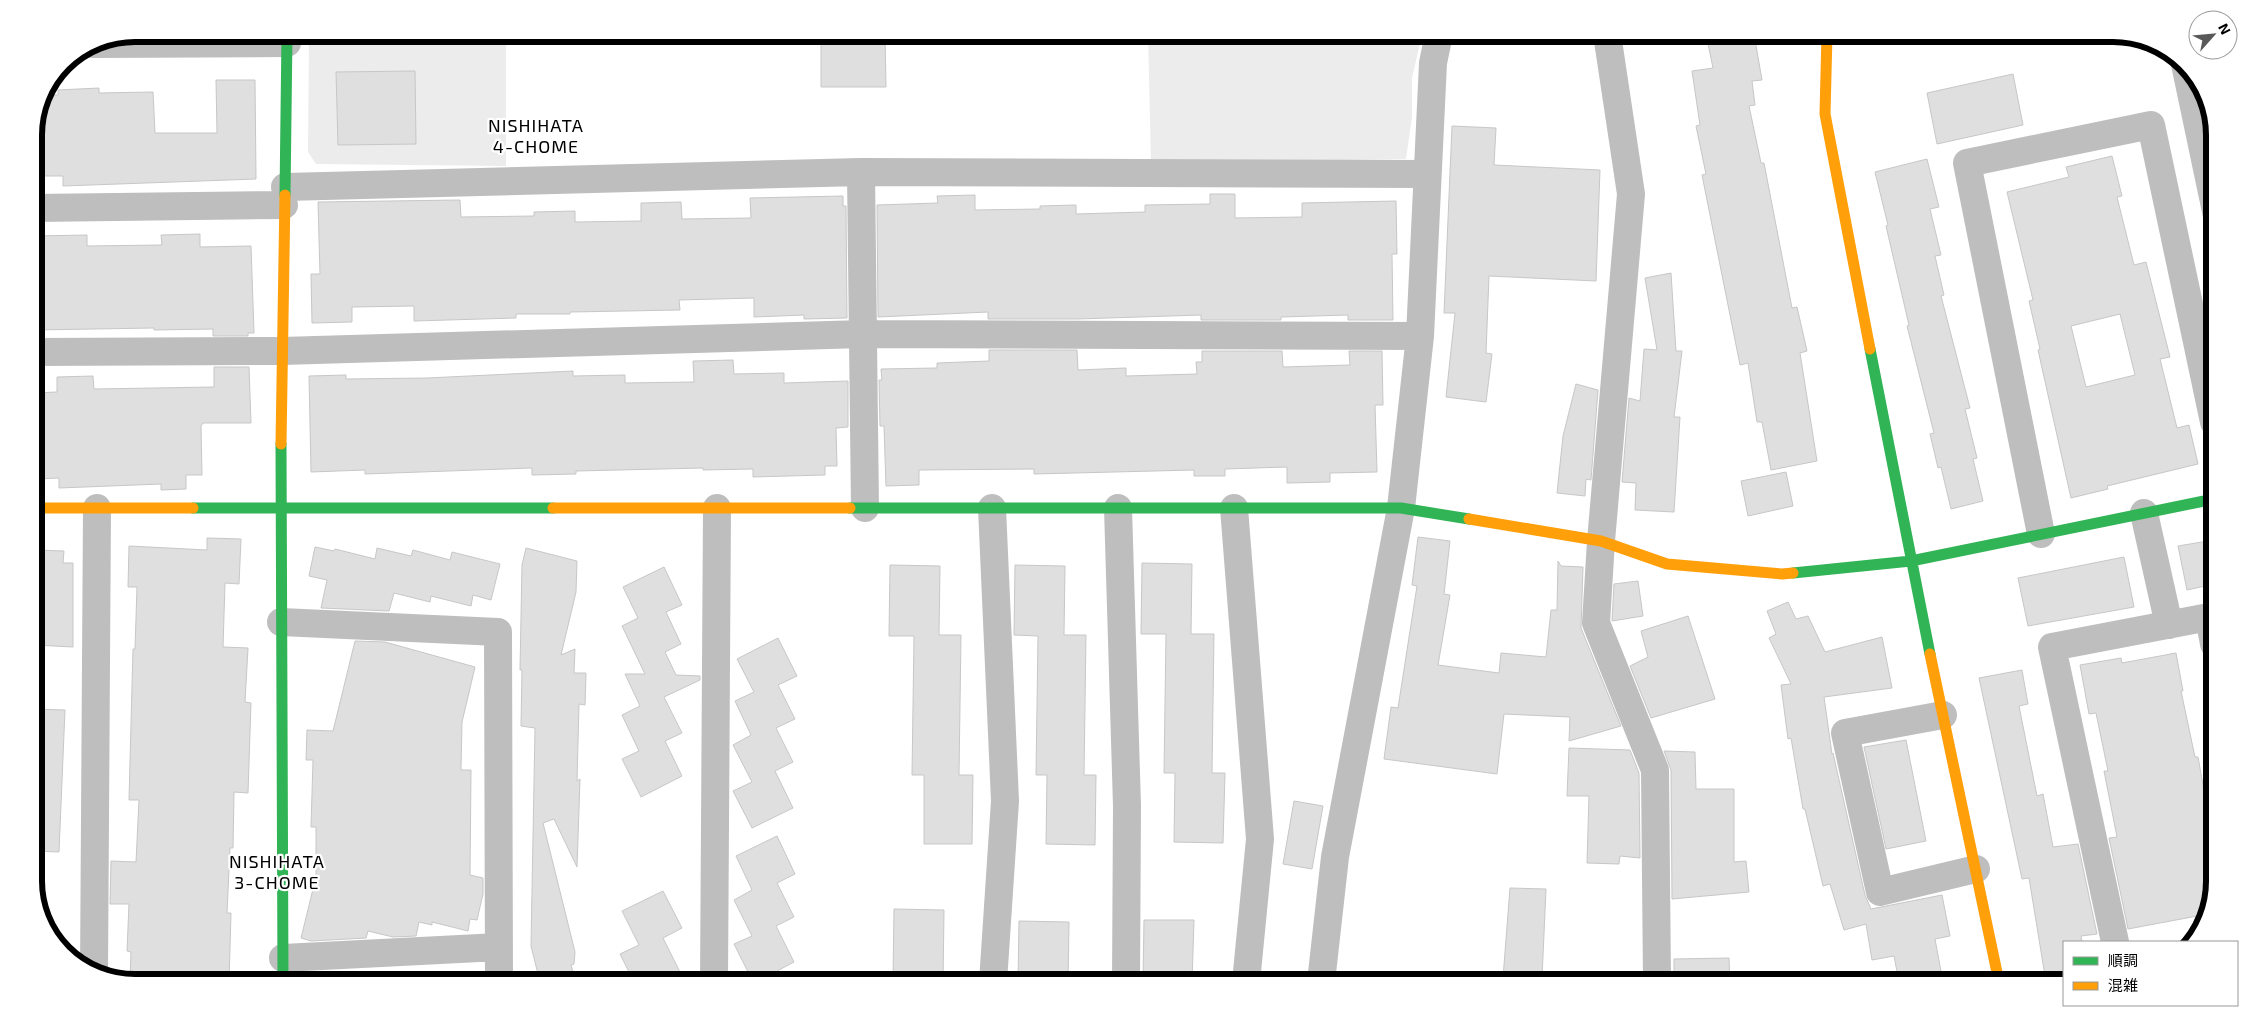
<svg xmlns="http://www.w3.org/2000/svg" width="2248" height="1016" viewBox="0 0 2248 1016" font-family="'Exo 2','Noto Sans JP',sans-serif">
	<style>
		.green { fill: #ececec }
		.water { fill: #bfbfbf }
		.building { fill: #dfdfdf; stroke: #c7c7c7; fill-rule: evenodd }
		.lines { fill: none; stroke-linecap: round; stroke-linejoin: round }
		.street { stroke: #bebebe; stroke-width: 28 }
		.fast { stroke: #30b455; stroke-width: 11 }
		.slow { stroke: #ff9f0a; stroke-width: 11 }
		.labels { text-anchor: middle; dominant-baseline: central; stroke-width: 4.5; stroke-linejoin: round; paint-order: stroke }
		.neighbourhood-label { font-size: 18px; letter-spacing: 1px; fill: #000; stroke: #fff }
		.rim { fill: none; stroke: #000; stroke-width: 6 }
	</style>
	<rect width="100%" height="100%" fill="#fff"/>
	<path class="green" d="M 309,34 L 506,34 L 506,166 L 316,164 L 308,152 Z
		M 1148,34 L 1422,34 L 1412,78 L 1412,117 L 1406,159 L 1151,163 Z"/>
	<path class="water" d="M 2169,56 L 2197,79 L 2214,129 L 2214,250 L 2210,251 Z"/>
	<path class="building" d="M 821,34 L 885,34 L 886,87 L 821,87 Z
		M 1706,34 L 1754,34 L 1762,80 L 1752,81 L 1755,105 L 1749,106 L 1761,163 L 1764,163 L 1792,308 L 1797,307 L 1807,351 L 1800,353 L 1817,461 L 1771,470 L 1762,422 L 1757,422 L 1748,363 L 1740,365 L 1702,175 L 1706,174 L 1696,126 L 1700,125 L 1692,71 L 1713,68 Z
		M 415,71 L 416,144 L 338,145 L 336,72 Z
		M 2013,74 L 2023,125 L 1937,144 L 1927,93 Z
		M 216,80 L 255,80 L 256,179 L 63,186 L 63,176 L 34,176 L 34,129 L 43,95 L 58,95 L 58,90 L 99,88 L 99,93 L 153,92 L 155,133 L 217,133 Z
		M 1452,126 L 1496,128 L 1494,165 L 1600,170 L 1596,281 L 1489,276 L 1486,353 L 1492,354 L 1486,402 L 1446,397 L 1455,313 L 1444,313 Z
		M 2112,156 L 2122,196 L 2117,197 L 2134,265 L 2146,262 L 2170,357 L 2160,359 L 2177,428 L 2189,425 L 2198,464 L 2107,486 L 2108,489 L 2071,498 L 2038,350 L 2040,349 L 2029,301 L 2033,300 L 2007,192 L 2069,177 L 2066,167 ZM 2120,314 L 2135,375 L 2086,387 L 2071,326 Z
		M 1927,159 L 1939,207 L 1930,209 L 1941,255 L 1935,256 L 1944,295 L 1941,296 L 1970,408 L 1965,409 L 1977,458 L 1973,459 L 1983,501 L 1951,509 L 1941,467 L 1938,468 L 1930,434 L 1934,433 L 1907,326 L 1909,325 L 1886,226 L 1888,225 L 1875,172 Z
		M 1210,194 L 1235,194 L 1235,218 L 1302,217 L 1302,203 L 1396,201 L 1397,254 L 1392,254 L 1393,320 L 1348,320 L 1348,315 L 1281,317 L 1281,320 L 1201,320 L 1201,315 L 1077,319 L 988,319 L 988,312 L 878,317 L 877,205 L 938,203 L 937,196 L 975,195 L 975,210 L 1040,209 L 1040,206 L 1076,205 L 1076,214 L 1145,212 L 1145,205 L 1210,204 Z
		M 843,196 L 843,206 L 846,206 L 847,318 L 804,319 L 804,315 L 754,317 L 754,298 L 679,300 L 680,310 L 570,312 L 570,314 L 516,314 L 516,318 L 414,321 L 414,306 L 352,307 L 352,322 L 312,323 L 311,274 L 320,274 L 318,202 L 460,200 L 461,217 L 534,216 L 534,212 L 575,211 L 575,222 L 641,221 L 641,203 L 681,202 L 682,219 L 751,218 L 750,198 Z
		M 200,234 L 200,247 L 251,246 L 254,333 L 248,333 L 248,336 L 213,336 L 213,329 L 154,330 L 154,328 L 34,330 L 34,236 L 87,235 L 87,246 L 162,245 L 161,235 Z
		M 1671,273 L 1676,351 L 1682,351 L 1674,417 L 1680,417 L 1674,512 L 1635,510 L 1636,483 L 1622,482 L 1629,398 L 1640,401 L 1644,349 L 1657,350 L 1645,278 Z
		M 989,350 L 1077,350 L 1078,370 L 1126,368 L 1126,376 L 1197,374 L 1196,362 L 1202,362 L 1202,351 L 1282,351 L 1283,367 L 1350,365 L 1349,351 L 1382,351 L 1383,405 L 1375,405 L 1377,472 L 1330,473 L 1330,482 L 1287,483 L 1287,467 L 1225,469 L 1225,476 L 1194,476 L 1194,470 L 1034,474 L 1034,469 L 919,470 L 919,485 L 886,486 L 884,426 L 880,426 L 879,380 L 882,380 L 881,369 L 937,368 L 937,363 L 989,361 Z
		M 733,360 L 734,374 L 784,373 L 784,383 L 848,381 L 848,427 L 836,428 L 837,466 L 825,466 L 825,475 L 753,477 L 753,469 L 703,470 L 703,468 L 576,471 L 576,474 L 532,475 L 532,468 L 365,474 L 365,470 L 311,472 L 309,376 L 346,375 L 346,379 L 427,378 L 573,371 L 573,376 L 625,375 L 625,383 L 694,382 L 693,361 Z
		M 214,367 L 249,367 L 251,423 L 203,423 L 201,426 L 202,475 L 186,475 L 186,489 L 161,490 L 161,484 L 59,488 L 59,478 L 34,479 L 34,393 L 57,392 L 57,377 L 93,376 L 94,389 L 214,387 Z
		M 1576,384 L 1598,390 L 1591,480 L 1586,479 L 1585,496 L 1557,493 L 1563,436 Z
		M 1786,472 L 1793,506 L 1748,516 L 1741,481 Z
		M 1418,537 L 1450,541 L 1444,594 L 1450,595 L 1438,665 L 1499,673 L 1501,653 L 1546,657 L 1551,610 L 1557,610 L 1558,561 L 1561,566 L 1583,567 L 1581,628 L 1621,726 L 1569,741 L 1570,717 L 1504,714 L 1497,774 L 1384,759 L 1391,707 L 1398,708 L 1417,586 L 1412,585 Z
		M 207,538 L 241,539 L 239,584 L 225,583 L 223,647 L 248,648 L 245,702 L 251,703 L 248,793 L 234,792 L 233,848 L 230,848 L 227,913 L 231,913 L 229,982 L 136,982 L 130,981 L 131,952 L 127,951 L 129,904 L 110,904 L 111,861 L 136,862 L 139,800 L 129,800 L 133,649 L 135,649 L 137,587 L 128,587 L 129,546 L 207,550 Z
		M 2214,540 L 2214,584 L 2187,590 L 2178,546 Z
		M 315,547 L 334,551 L 335,549 L 375,559 L 377,548 L 411,556 L 413,550 L 450,560 L 452,552 L 500,564 L 491,600 L 473,595 L 471,606 L 431,596 L 430,602 L 394,593 L 389,611 L 321,608 L 327,580 L 309,576 Z
		M 526,548 L 577,561 L 576,592 L 561,655 L 575,649 L 574,673 L 586,673 L 585,705 L 579,704 L 577,781 L 580,779 L 577,867 L 554,819 L 543,823 L 575,952 L 574,964 L 571,965 L 576,982 L 540,982 L 531,946 L 535,728 L 521,726 L 522,670 L 520,670 L 522,565 Z
		M 34,550 L 64,551 L 63,563 L 73,563 L 73,647 L 34,645 Z
		M 2124,557 L 2134,607 L 2028,626 L 2018,578 Z
		M 1142,563 L 1192,564 L 1191,634 L 1214,634 L 1212,773 L 1225,773 L 1223,843 L 1174,842 L 1175,773 L 1164,773 L 1166,634 L 1141,634 Z
		M 890,565 L 940,566 L 939,635 L 961,635 L 959,775 L 973,775 L 972,844 L 924,844 L 924,775 L 912,775 L 914,636 L 889,636 Z
		M 1015,565 L 1065,566 L 1064,635 L 1086,635 L 1084,775 L 1096,775 L 1095,845 L 1046,844 L 1047,775 L 1036,775 L 1038,636 L 1014,635 Z
		M 664,567 L 682,605 L 666,612 L 681,644 L 665,652 L 676,675 L 700,676 L 700,680 L 664,697 L 682,733 L 665,741 L 682,776 L 641,797 L 622,759 L 639,751 L 622,715 L 640,706 L 625,674 L 645,674 L 622,626 L 638,618 L 623,587 Z
		M 1638,581 L 1643,616 L 1612,621 L 1614,584 Z
		M 1788,602 L 1796,619 L 1808,616 L 1825,652 L 1882,637 L 1892,688 L 1824,697 L 1832,754 L 1833,753 L 1865,895 L 1871,909 L 1942,895 L 1950,936 L 1935,939 L 1943,982 L 1899,982 L 1894,956 L 1872,960 L 1866,924 L 1844,930 L 1830,884 L 1823,886 L 1805,809 L 1803,809 L 1791,738 L 1788,739 L 1781,685 L 1791,684 L 1769,638 L 1776,634 L 1767,611 Z
		M 1688,616 L 1715,699 L 1651,718 L 1630,666 L 1648,657 L 1641,631 Z
		M 778,638 L 797,676 L 778,685 L 795,719 L 776,728 L 793,762 L 775,771 L 793,808 L 752,828 L 733,791 L 752,782 L 733,745 L 751,735 L 735,701 L 754,692 L 737,659 Z
		M 355,641 L 385,642 L 475,667 L 462,722 L 461,770 L 471,770 L 470,875 L 483,878 L 483,894 L 477,920 L 470,919 L 468,931 L 432,922 L 432,925 L 419,922 L 416,936 L 393,937 L 368,931 L 366,938 L 311,941 L 301,938 L 316,877 L 316,827 L 311,827 L 313,760 L 306,760 L 307,730 L 333,731 Z
		M 2176,653 L 2183,691 L 2181,691 L 2195,757 L 2198,757 L 2214,846 L 2214,880 L 2208,914 L 2128,929 L 2109,838 L 2117,837 L 2104,771 L 2108,771 L 2096,713 L 2089,714 L 2080,665 L 2121,658 L 2122,663 Z
		M 2022,670 L 2028,704 L 2019,706 L 2037,796 L 2043,794 L 2053,847 L 2078,844 L 2097,934 L 2081,936 L 2082,942 L 2064,942 L 2064,982 L 2046,982 L 2029,878 L 2022,879 L 1979,678 Z
		M 34,709 L 65,710 L 59,852 L 34,851 Z
		M 1906,740 L 1926,841 L 1886,849 L 1864,747 Z
		M 1569,748 L 1630,750 L 1639,773 L 1640,858 L 1620,856 L 1619,864 L 1587,863 L 1589,796 L 1567,796 Z
		M 1664,751 L 1695,752 L 1696,789 L 1734,789 L 1734,862 L 1746,861 L 1749,892 L 1672,899 L 1671,770 Z
		M 1294,801 L 1323,806 L 1312,869 L 1283,864 Z
		M 777,836 L 795,874 L 777,883 L 794,917 L 776,926 L 794,962 L 777,971 L 782,982 L 753,982 L 734,944 L 752,936 L 734,900 L 752,890 L 736,856 Z
		M 1510,888 L 1546,889 L 1542,978 L 1503,978 Z
		M 663,891 L 682,928 L 663,938 L 685,982 L 634,982 L 620,954 L 639,945 L 622,911 Z
		M 894,909 L 944,910 L 943,982 L 893,980 Z
		M 1144,920 L 1194,920 L 1192,982 L 1143,982 Z
		M 1019,921 L 1069,922 L 1068,982 L 1018,982 Z
		M 1729,958 L 1730,982 L 1674,982 L 1674,959 Z"/>
	<g class="lines">
		<path class="street" d="M 1607,34 L 1631,194 L 1601,541 L 1596,623 L 1655,770 L 1657,982
			M 93,44 L 287,43
			M 861,172 L 865,508
			M 285,187 L 861,172 L 1427,174
			M 34,208 L 284,205
			M 34,352 L 282,351 L 863,334 L 1420,336
			M 992,508 L 1005,801 L 993,982
			M 1118,508 L 1127,806 L 1126,982
			M 1234,508 L 1260,839 L 1246,982
			M 2144,513 L 2169,625
			M 2041,534 L 1967,163 L 2151,125 L 2214,422
			M 2209,617 L 2214,644
			M 281,622 L 498,632 L 499,982
			M 1943,715 L 1845,733 L 1880,892 L 1976,869
			M 2115,942 L 2052,647 L 2214,616
			M 283,958 L 499,947
			M 94,973 L 97,508
			M 714,982 L 717,508
			M 1321,982 L 1335,857 L 1401,508 L 1420,336 L 1433,63 L 1439,34"/>
		<path class="fast" d="M 285,195 L 287,34
			M 1870,349 L 1930,654
			M 281,444 L 283,982
			M 193,508 L 553,508
			M 850,508 L 1401,508 L 1469,519
			M 1793,573 L 1911,561 L 2214,499"/>
		<path class="slow" d="M 1827,34 L 1825,114 L 1870,349
			M 281,444 L 285,195
			M 34,508 L 193,508
			M 553,508 L 850,508
			M 1469,519 L 1601,541 L 1667,564 L 1782,574 L 1793,573
			M 1930,654 L 1999,982"/>
	</g>
	<g class="labels">
		<g class="neighbourhood-label">
			<text x="536" y="125">NISHIHATA<tspan x="536" dy="21">4-CHOME</tspan></text>
			<text x="277" y="861">NISHIHATA<tspan x="277" dy="21">3-CHOME</tspan></text>
		</g>
	</g>
	<path d="M0 0H2248V1016H0ZM135 42H2113A93 93 0 0 1 2206 135V881A93 93 0 0 1 2113 974H135A93 93 0 0 1 42 881V135A93 93 0 0 1 135 42Z" fill="#fff" fill-rule="evenodd"/>
	<path class="rim" d="M135 42H2113A93 93 0 0 1 2206 135V881A93 93 0 0 1 2113 974H135A93 93 0 0 1 42 881V135A93 93 0 0 1 135 42Z"/>
	<rect x="2063" y="941" width="175" height="65" fill="#ffffff" stroke="#999999"/>
	<rect x="2073" y="957" width="25" height="8" fill="#30b455" stroke="#999999"/>
	<text x="2108" y="966" font-size="15" fill="#000000">順調</text>
	<rect x="2073" y="982" width="25" height="8" fill="#ff9f0a" stroke="#999999"/>
	<text x="2108" y="991" font-size="15" fill="#000000">混雑</text>
	<g transform="translate(2213 35) rotate(63)"><circle r="24" fill="#ffffff" stroke="#999999"/>
	<path d="M0-4L9 19L0 12L-9 19Z" fill="#595959"/>
	<text y="-8" font-size="14" font-weight="bold" text-anchor="middle" fill="#000000">N</text>
	</g>
</svg>
